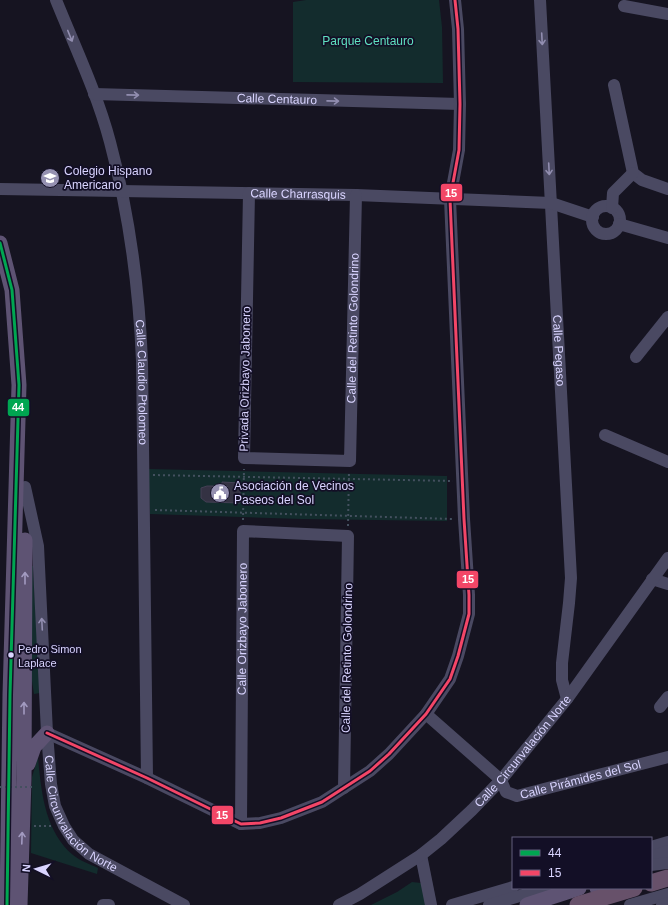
<svg xmlns="http://www.w3.org/2000/svg" width="668" height="905" viewBox="0 0 668 905" font-family="Arial,sans-serif">
	<style>
		.green { fill: #132c2d }
		.building { fill: #343243; stroke: #433f54 }
		.lines { fill: none; stroke-linecap: round; stroke-linejoin: round }
		.path { stroke: #44505f; stroke-width: 2; stroke-dasharray: 2 3; stroke-linecap: butt }
		.minor { stroke: #4a4962; stroke-width: 12 }
		.major { stroke: #5e5373; stroke-width: 15 }
		.highway { stroke: #67516a; stroke-width: 17 }
		.path-bridge { stroke: #44505f; stroke-width: 2; stroke-dasharray: 2 3; stroke-linecap: butt }
		.bus-1-casing { stroke: #130f26; stroke-width: 6 }
		.bus-2-casing { stroke: #130f26; stroke-width: 6 }
		.bus-1 { stroke: #00a651; stroke-width: 3 }
		.bus-2 { stroke: #f34667; stroke-width: 3 }
		.oneway { stroke: #928eb0 }
		.oneway2 { stroke: #a29ac0 }
		.bus-dot { fill: #d9d4ff; stroke: #130f26; stroke-width: 1.5 }
		.labels { text-anchor: middle; dominant-baseline: central; stroke-width: 3.5; stroke-linejoin: round; paint-order: stroke }
		.bus-label { font-size: 11px; fill: #d9d4ff; stroke: #130f26; text-anchor: start }
		.park-label { font-size: 12px; fill: #5fe0c0; stroke: #130f26 }
		.street-label { font-size: 12px; fill: #d9d4ff; stroke: #130f26 }
		.poi-label { font-size: 12px; fill: #d9d4ff; stroke: #130f26; text-anchor: start }
		.line-badge { stroke: #130f26; stroke-width: 1.5 }
		.badge-label { font-size: 11px; text-anchor: middle; font-weight: bold; fill: #fff }
	</style>
	<rect width="100%" height="100%" fill="#161421"/>
	<path class="green" d="M 306,0 L 439,0 L 442,27 L 443,83 L 293,82 L 293,2 Z
		M 148,469 L 447,476 L 447,521 L 301,519 L 150,514 Z
		M 30,566 L 33,566 L 40,693 L 34,694 L 31,675 Z
		M 38,757 C 41,791 45,832 73,855 C 80,861 90,864 98,868 L 97,874 L 31,853 L 32,777 Z
		M 412,882 L 421,883 L 426,905 L 371,905 L 397,892 Z"/>
	<path class="building" d="M 222,482 L 240,483 L 240,503 L 206,502 L 201,498 L 201,488 L 207,486 L 222,486 Z"/>
	<g class="lines">
		<path class="path" d="M 153,475 L 453,481
			M 155,510 L 453,519
			M 243,520 L 244,469
			M 348,526 L 349,471
			M 34,826 L 51,826"/>
		<g class="minor">
			<path id="s1" d="M 56,0 C 75,47 97,93 110,142 C 129,213 139,288 142,361 L 147,778"/>
			<path id="s2" d="M 540,0 L 571,578 L 569,603 L 562,663 L 562,680 L 567,699"/>
			<path d="M 624,6 L 668,14"/>
			<path d="M 614,85 L 633,173 L 642,180 L 668,189"/>
			<path id="s3" d="M 94,94 L 460,104"/>
			<path id="s4" d="M 0,189 L 356,195 L 551,203 L 593,217"/>
			<path id="s5" d="M 249,193 L 244,458 L 350,461 L 356,195"/>
			<circle cx="606" cy="220" r="14"/>
			<path d="M 612,208 L 613,193 L 633,173"/>
			<path d="M 619,224 L 668,238"/>
			<path d="M 636,357 L 668,317"/>
			<path d="M 605,435 L 668,462"/>
			<path id="s6" d="M 25,487 L 38,546 L 47,733 L 51,784 L 55,806 L 64,826 L 73,840 L 89,854 L 184,905"/>
			<path d="M 652,579 L 668,584"/>
			<path d="M 660,707 L 668,697"/>
			<path id="s7" d="M 426,714 L 501,780 L 506,792 L 517,796 L 668,757"/>
			<path d="M 47,733 L 147,778 L 241,824 L 260,823 L 281,818 L 322,802 L 370,771 L 389,754 L 426,714 L 450,679 L 458,656 L 469,614 L 469,595 L 464,519 L 450,199 L 459,150 L 460,104 L 458,29 L 455,0"/>
			<path id="s8" d="M 241,824 L 243,531 L 348,536 L 344,788"/>
			<path d="M 651,847 L 668,842"/>
			<path d="M 421,855 L 431,905"/>
			<path d="M 651,857 L 668,851"/>
			<path d="M 651,865 L 668,863"/>
			<path d="M 103,905 L 109,905"/>
			<path id="s9" d="M 339,905 L 360,894 L 421,855 L 441,839 L 472,810 L 501,780 L 567,699 L 668,558"/>
			<path d="M 452,905 L 513,887"/>
			<path d="M 489,905 L 547,888"/>
			<path d="M 630,905 L 668,894"/>
			<path d="M 662,905 L 668,903"/>
		</g>
		<path class="major" d="M 0,243 L 12,290 L 19,385 L 10,695 L 7,905
			M 28,764 L 34,747 L 47,733
			M 597,888 L 598,888
			M 20,905 L 24,779 L 25,540
			M 527,905 L 579,888"/>
		<path class="highway" d="M 651,883 L 668,878
			M 578,905 L 634,888"/>
		<path class="path-bridge" d="M 0,787 L 34,787"/>
		<defs>
			<path id="bus-1" d="M 0,243 L 12,290 L 19,385 L 10,695 L 7,905"/>
			<path id="bus-2" d="M 47,733 L 147,778 L 241,824 L 260,823 L 281,818 L 322,802 L 370,771 L 389,754 L 426,714 L 450,679 L 458,656 L 469,614 L 469,595 L 464,519 L 450,199 L 459,150 L 460,104 L 458,29 L 455,0"/>
		</defs>
		<use href="#bus-1" class="bus-1-casing"/>
		<use href="#bus-2" class="bus-2-casing"/>
		<use href="#bus-1" class="bus-1"/>
		<use href="#bus-2" class="bus-2"/>
	</g>
	<defs><path id="oneway-shaft" d="M-6 0H5M1.5-3L5.5 0L1.5 3" fill="none" stroke-width="1.6" stroke-linecap="round" stroke-linejoin="round"/></defs>
	<g class="oneway">
		<use href="#oneway-shaft" transform="translate(70 36) rotate(68)"/>
		<use href="#oneway-shaft" transform="translate(542 39) rotate(87)"/>
		<use href="#oneway-shaft" transform="translate(133 95) rotate(1)"/>
		<use href="#oneway-shaft" transform="translate(333 101) rotate(1)"/>
		<use href="#oneway-shaft" transform="translate(549 169) rotate(87)"/>
		<use href="#oneway-shaft" transform="translate(42 624) rotate(-93)"/>
	</g>
	<g class="oneway2">
		<use href="#oneway-shaft" transform="translate(25 578) rotate(-90)"/>
		<use href="#oneway-shaft" transform="translate(24 708) rotate(-90)"/>
		<use href="#oneway-shaft" transform="translate(22 838) rotate(-88)"/>
	</g>
	<defs>
		<symbol id="school-disc" viewBox="-11 -11 22 22"><circle r="9.5" fill="#9591b1" stroke="#130f26"/><path d="M0-5L7-2L0 1L-7-2ZM-4 1L0 2.5L4 1V4Q0 6-4 4Z" fill="#fff"/></symbol>
		<symbol id="civic-disc" viewBox="-11 -11 22 22"><circle r="9.5" fill="#9591b1" stroke="#130f26"/><path d="M-.6-6.5H3V-4.5H.6V-3L4-1V1h2V6H-6V1h2V-1L-.6-3ZM-1.2 2.5V6h2.4V2.5Z" fill="#fff"/></symbol>
	</defs>
	<g fill-rule="evenodd">
		<use href="#school-disc" x="39" y="167" width="22" height="22"/>
		<use href="#civic-disc" x="209" y="482" width="22" height="22"/>
	</g>
	<circle class="bus-dot" cx="11" cy="655" r="3.5"/>
	<g class="labels">
		<g class="bus-label">
			<text x="18" y="649">Pedro Simon<tspan x="18" dy="14">Laplace</tspan></text>
		</g>
		<g class="park-label">
			<text x="368" y="41">Parque Centauro</text>
		</g>
		<g class="street-label">
			<text stroke="none"><textPath href="#s3" startOffset="183">Calle Centauro</textPath></text>
			<text stroke="none"><textPath href="#s4" startOffset="298">Calle Charrasquis</textPath></text>
			<text stroke="none"><textPath href="#s5" startOffset="504">Calle del Retinto Golondrino</textPath></text>
			<text stroke="none"><textPath href="#s2" startOffset="351">Calle Pegaso</textPath></text>
			<text transform="translate(245 379) rotate(-89)">Privada Orizbayo Jabonero</text>
			<text stroke="none"><textPath href="#s1" startOffset="395">Calle Claudio Ptolomeo</textPath></text>
			<text stroke="none"><textPath href="#s8" startOffset="195">Calle Orizbayo Jabonero</textPath></text>
			<text transform="translate(347 658) rotate(-89)">Calle del Retinto Golondrino</text>
			<text stroke="none"><textPath href="#s9" startOffset="242">Calle Circunvalación Norte</textPath></text>
			<text stroke="none"><textPath href="#s7" startOffset="190">Calle Pirámides del Sol</textPath></text>
			<text stroke="none"><textPath href="#s6" startOffset="341">Calle Circunvalación Norte</textPath></text>
		</g>
		<g class="poi-label">
			<text x="64" y="171">Colegio Hispano<tspan x="64" dy="14">Americano</tspan></text>
			<text x="234" y="486">Asociación de Vecinos<tspan x="234" dy="14">Paseos del Sol</tspan></text>
		</g>
	</g>
	<g class="line-badge">
		<rect x="440" y="183" width="23" height="19" rx="4" fill="#f34667"/>
		<rect x="7" y="398" width="23" height="19" rx="4" fill="#00a651"/>
		<rect x="456" y="570" width="23" height="19" rx="4" fill="#f34667"/>
		<rect x="211" y="805" width="23" height="20" rx="4" fill="#f34667"/>
	</g>
	<g class="badge-label">
		<text x="451" y="197">15</text>
		<text x="18" y="411">44</text>
		<text x="468" y="583">15</text>
		<text x="222" y="819">15</text>
	</g>
	<rect x="512" y="837" width="140" height="52" fill="#130f26" stroke="#625e7d"/>
	<rect x="520" y="850" width="20" height="6" fill="#00a651" stroke="#625e7d"/>
	<text x="548" y="857" font-size="12" fill="#d9d4ff">44</text>
	<rect x="520" y="870" width="20" height="6" fill="#f34667" stroke="#625e7d"/>
	<text x="548" y="877" font-size="12" fill="#d9d4ff">15</text>
	<g transform="translate(36 869) rotate(275)" stroke="#130f26" stroke-width="3" paint-order="stroke">
	<path d="M0-3L7 15L0 10L-7 15Z" fill="#d9d4ff"/>
	<text y="-6" font-size="11" font-weight="bold" text-anchor="middle" fill="#d9d4ff">N</text>
	</g>
</svg>
